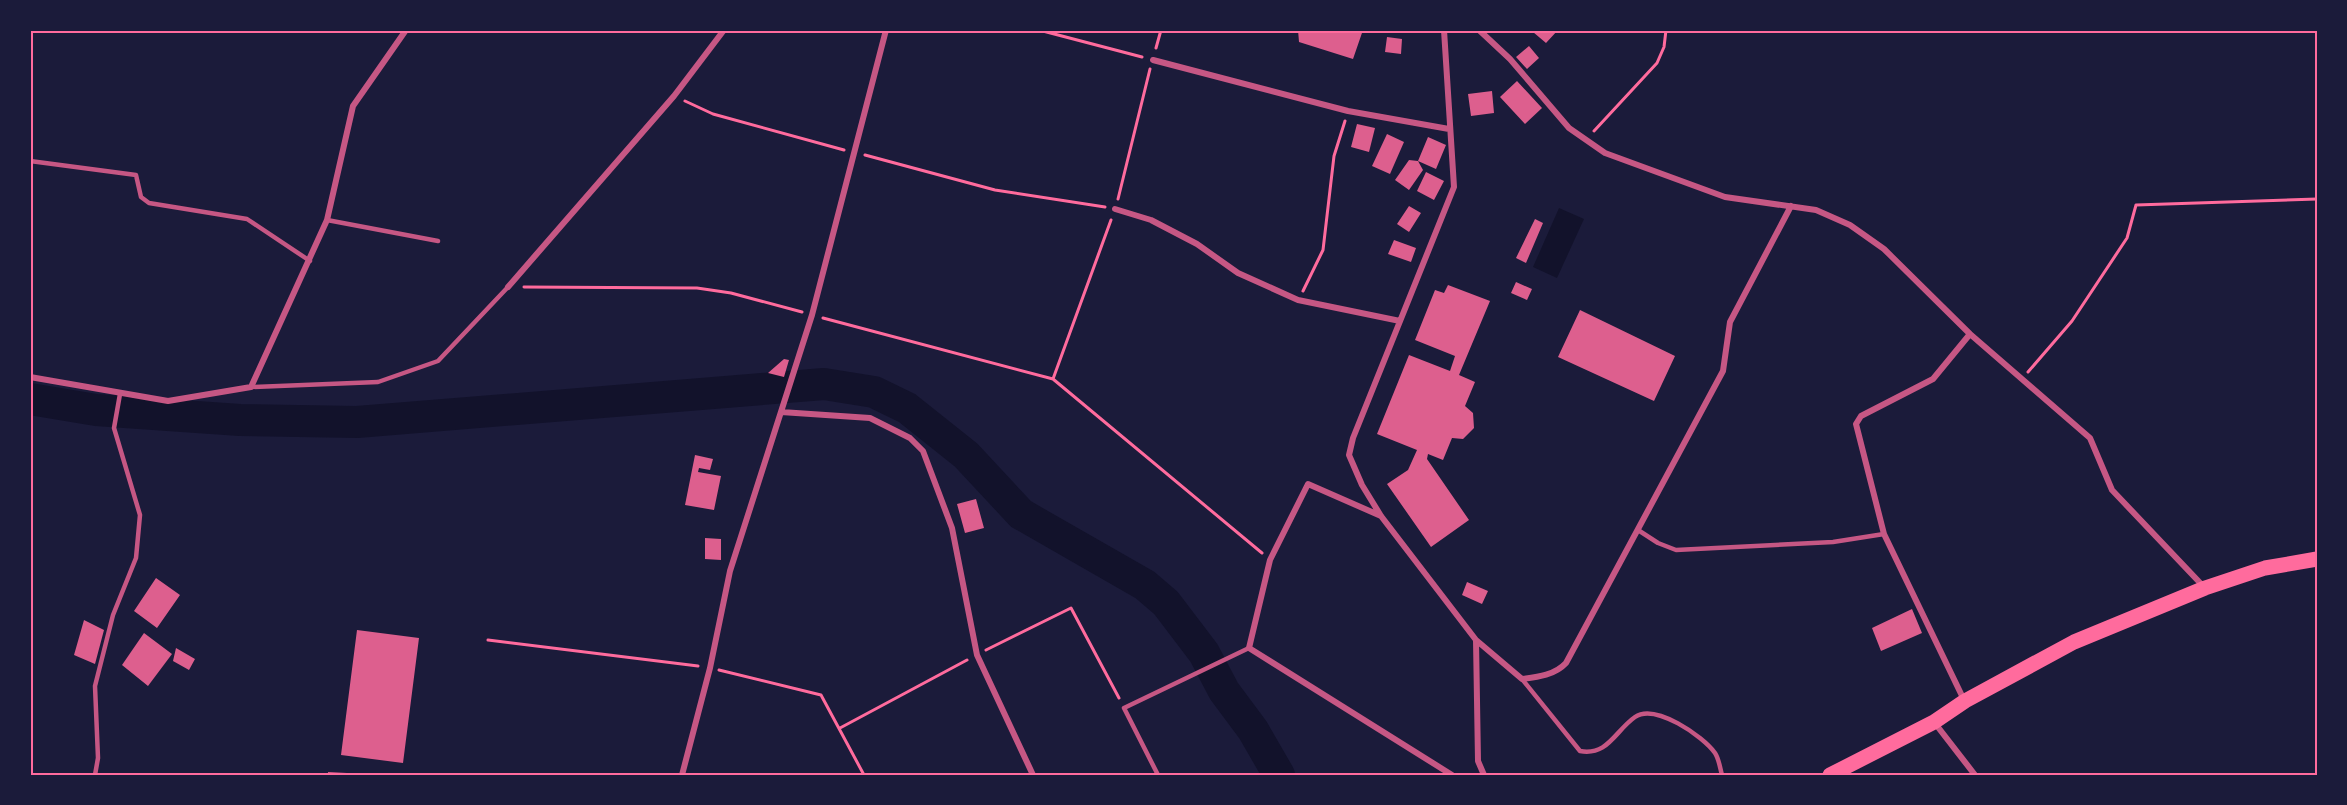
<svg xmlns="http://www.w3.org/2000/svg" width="2347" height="805" viewBox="0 0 2347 805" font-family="'Work Sans',sans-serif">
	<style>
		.water { fill: #12122b }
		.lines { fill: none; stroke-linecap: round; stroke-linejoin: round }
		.river { stroke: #12122b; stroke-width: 32 }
		.building { fill: #dd5f8e }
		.path { stroke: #ff6b9d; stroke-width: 3 }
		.service { stroke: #c65784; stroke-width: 4.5 }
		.minor { stroke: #c65784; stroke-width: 6 }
		.primary { stroke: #ff6b9d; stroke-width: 15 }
		.neatline { fill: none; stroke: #ff6b9d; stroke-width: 2 }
	</style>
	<rect width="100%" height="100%" fill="#1b1b3a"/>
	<path class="water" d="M 1559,208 L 1584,219 L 1557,278 L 1533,267 Z"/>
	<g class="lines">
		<path class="river" d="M 30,399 L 96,410 L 240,420 L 357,422 L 824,384 L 874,392 L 907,408 L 966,455 L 1021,514 L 1145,585 L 1166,603 L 1204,653 L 1224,691 L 1253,730 L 1279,775"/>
	</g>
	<path class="building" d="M 1298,30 L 1331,32 L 1363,30 L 1353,59 L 1299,42 Z
		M 1535,30 L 1558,30 L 1546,43 L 1533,32 Z
		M 1387,37 L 1402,39 L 1401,54 L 1385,52 Z
		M 1529,46 L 1539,58 L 1527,69 L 1516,57 Z
		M 1517,81 L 1542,108 L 1525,124 L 1500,97 Z
		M 1492,91 L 1494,113 L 1471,116 L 1468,94 Z
		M 1357,124 L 1375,128 L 1369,152 L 1351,147 Z
		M 1387,134 L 1404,142 L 1390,174 L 1372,166 Z
		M 1428,137 L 1446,145 L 1436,169 L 1418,161 L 1423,170 L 1409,190 L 1395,180 L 1409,160 L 1418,161 Z
		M 1426,172 L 1444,181 L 1434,200 L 1417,191 Z
		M 1409,206 L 1421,213 L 1409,232 L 1397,224 Z
		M 1535,219 L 1543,223 L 1526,263 L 1516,258 Z
		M 1394,240 L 1416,248 L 1411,262 L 1388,254 Z
		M 1516,282 L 1532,289 L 1527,300 L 1511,293 Z
		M 1448,285 L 1490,301 L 1459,375 L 1475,382 L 1465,406 L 1473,413 L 1474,428 L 1463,439 L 1452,438 L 1443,460 L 1428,454 L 1427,459 L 1469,520 L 1431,547 L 1387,484 L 1408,470 L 1417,450 L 1377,434 L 1409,355 L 1450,371 L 1455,356 L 1415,340 L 1435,290 L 1444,293 Z
		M 1580,310 L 1675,356 L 1654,401 L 1558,357 Z
		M 784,359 L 789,360 L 784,377 L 768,373 Z
		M 695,455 L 713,459 L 710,470 L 699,468 L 698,472 L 721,476 L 714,510 L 685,505 Z
		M 976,499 L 984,528 L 965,533 L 957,504 Z
		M 705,538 L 721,539 L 721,560 L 705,559 Z
		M 156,578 L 180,595 L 157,628 L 134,611 Z
		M 1467,582 L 1488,591 L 1482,604 L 1462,595 Z
		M 1912,609 L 1922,633 L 1881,651 L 1872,628 Z
		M 84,620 L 104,630 L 95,664 L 74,655 Z
		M 357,630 L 419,638 L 403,763 L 341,755 Z
		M 144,633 L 172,654 L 148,686 L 122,665 Z
		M 176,648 L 195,659 L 189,670 L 173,661 Z
		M 328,772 L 347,773 L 347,775 L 328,775 Z"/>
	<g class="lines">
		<path class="path" d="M 1039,30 L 1142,57
			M 1156,48 L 1161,30
			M 685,101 L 713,114 L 844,150
			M 1594,131 L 1657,63 L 1664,47 L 1666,30
			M 865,155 L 995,190 L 1105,207
			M 1118,199 L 1150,69
			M 524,287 L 697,288 L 731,293 L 802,312
			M 1303,291 L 1323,250 L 1334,156 L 1345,121
			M 823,318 L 1053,379 L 1262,553
			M 2028,372 L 2072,321 L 2127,238 L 2136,205 L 2317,199
			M 1053,379 L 1111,220
			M 488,640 L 698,666
			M 986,650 L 1071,608 L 1119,698
			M 719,670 L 821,695 L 864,775
			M 840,728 L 967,660"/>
		<path class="service" d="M 30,161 L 136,175 L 141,197 L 149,203 L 247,219 L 310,261
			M 327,220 L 438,241
			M 251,387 L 378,382 L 438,361 L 508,287
			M 1638,530 L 1658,543 L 1676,550 L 1833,542 L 1884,534
			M 1522,679 L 1580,751 C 1608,756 1615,731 1635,717 C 1655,703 1703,736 1715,753 C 1719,759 1720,768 1722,775
			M 95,775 L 98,758 L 95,686 L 113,615 L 136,558 L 140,515 L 114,428 L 120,394
			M 1158,775 L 1124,708 L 1249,648"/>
		<path class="minor" d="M 1444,30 L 1454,187 L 1353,438 L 1349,455 L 1362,485 L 1381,516 L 1476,640 L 1478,761 L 1484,775
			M 1479,30 L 1510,59 L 1569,128 L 1605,153 L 1725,197 L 1816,210 L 1850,225 L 1884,249 L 1970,334 L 2090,438 L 2112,490 L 2204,587
			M 1153,60 L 1348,111 L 1449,129
			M 1115,209 L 1151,220 L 1197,244 L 1238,273 L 1298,300 L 1400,321
			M 508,287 L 674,96 L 724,30
			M 30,377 L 168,401 L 251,387 L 327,220 L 353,106 L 406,30
			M 781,412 L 870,418 L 910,438 L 923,451 L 952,528 L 977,655 L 1033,775
			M 1381,516 L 1308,484 L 1270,560 L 1249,648 L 1452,775
			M 1476,640 L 1522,679 C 1538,677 1555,675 1566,663 L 1723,371 L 1730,322 L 1791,206
			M 1964,700 L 1884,534 L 1856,424 L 1861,416 L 1933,379 L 1970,334
			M 1934,722 L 1975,775
			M 682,775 L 710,668 L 730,571 L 812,315 L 886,30"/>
		<path class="primary" d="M 1830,775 L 1934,722 L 1965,701 L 2074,642 L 2205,588 L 2265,568 L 2317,559"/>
	</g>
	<rect width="2347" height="805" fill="none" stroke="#1b1b3a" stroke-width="63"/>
	<rect x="32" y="32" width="2284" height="742" class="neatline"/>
</svg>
